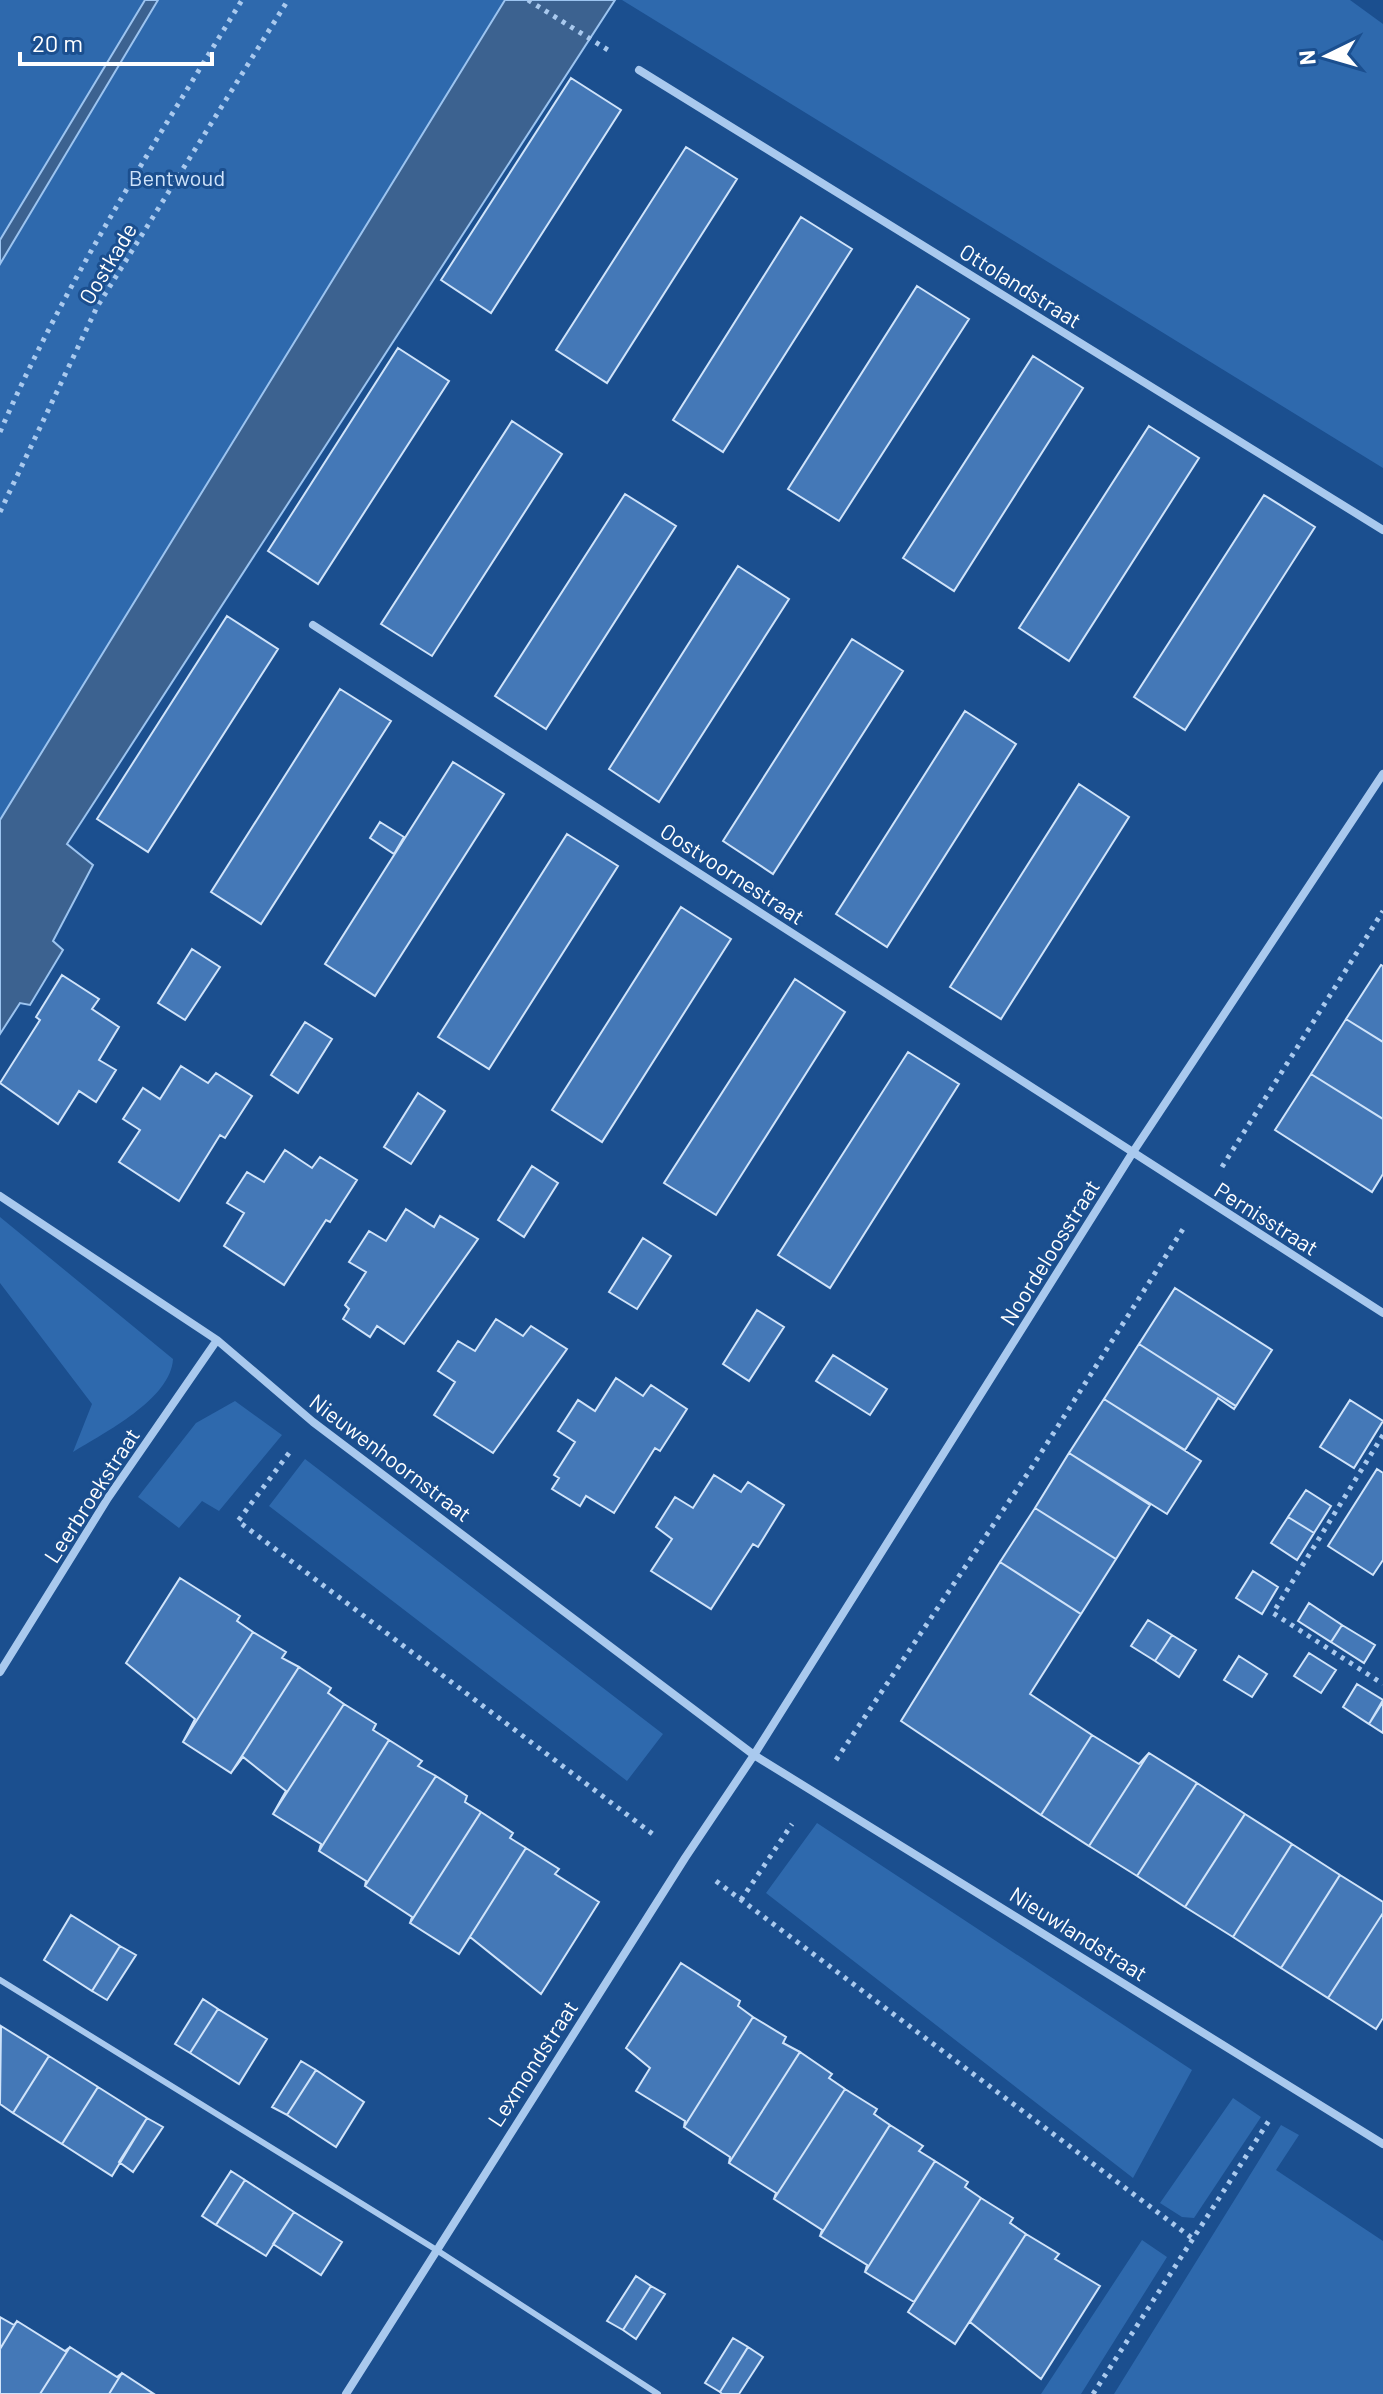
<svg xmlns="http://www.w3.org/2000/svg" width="1383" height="2394" viewBox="0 0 1383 2394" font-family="Barlow,sans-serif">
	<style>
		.green { fill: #2e69ad }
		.water { fill: #3c6290; stroke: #9cc4f0; stroke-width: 2 }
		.building { fill: #4478b7; stroke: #cfe3fa; stroke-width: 2 }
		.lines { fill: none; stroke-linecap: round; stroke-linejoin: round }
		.path { stroke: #a9c9ee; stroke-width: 5; stroke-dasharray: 4 6; stroke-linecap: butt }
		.lane { stroke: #a9c9ee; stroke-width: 6 }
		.street { stroke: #a9c9ee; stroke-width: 8 }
		.labels { text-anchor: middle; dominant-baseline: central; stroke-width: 6; stroke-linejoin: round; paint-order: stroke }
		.park-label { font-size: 22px; fill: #cfe3fa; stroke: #1b4f8f }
		.street-label { font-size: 22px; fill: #fff; stroke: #1b4f8f }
	</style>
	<rect width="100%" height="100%" fill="#1b4f8f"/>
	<path class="green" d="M 0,0 L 505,0 L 0,820 Z
		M 622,0 L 1350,0 L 1383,24 L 1383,468 Z
		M 0,1217 L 173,1359 C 171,1399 104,1433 73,1452 L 92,1404 L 0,1283 Z
		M 235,1401 L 282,1435 L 219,1511 L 202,1501 L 179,1528 L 138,1497 L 196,1423 Z
		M 305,1459 L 663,1734 L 627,1781 L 269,1506 Z
		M 817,1823 L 1192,2070 L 1133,2178 L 766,1893 Z
		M 1233,2098 L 1261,2117 L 1194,2218 L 1182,2217 L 1160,2203 Z
		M 1281,2125 L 1299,2135 L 1276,2170 L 1383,2241 L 1383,2394 L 1114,2394 Z
		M 1142,2240 L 1167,2257 L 1081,2394 L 1041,2394 Z"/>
	<path class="water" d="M 145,0 L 158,0 L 0,264 L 0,240 Z
		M 505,0 L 615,0 L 67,844 L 93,865 L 53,941 L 63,950 L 30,1005 L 20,1003 L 0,1034 L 0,820 Z"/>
	<path class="building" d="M 571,78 L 621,110 L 491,313 L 441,280 Z
		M 686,147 L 737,179 L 607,383 L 556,350 Z
		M 801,217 L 852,249 L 723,452 L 673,420 Z
		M 917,286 L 969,319 L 839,521 L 788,489 Z
		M 398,348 L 449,381 L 318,584 L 268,551 Z
		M 1033,356 L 1083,388 L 954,591 L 903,558 Z
		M 512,421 L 562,454 L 432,656 L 381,624 Z
		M 1149,426 L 1199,458 L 1069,661 L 1019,628 Z
		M 625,494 L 676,526 L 546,729 L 495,696 Z
		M 1264,495 L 1315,527 L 1185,730 L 1134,697 Z
		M 738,566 L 789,599 L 659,802 L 609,769 Z
		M 227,616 L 278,649 L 148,852 L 97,819 Z
		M 852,639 L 903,671 L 773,874 L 723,841 Z
		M 340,689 L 391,721 L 261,924 L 211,892 Z
		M 965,711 L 1016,744 L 887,947 L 836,914 Z
		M 453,762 L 504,794 L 375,996 L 325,964 Z
		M 1079,784 L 1129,817 L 1001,1019 L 950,987 Z
		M 380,822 L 404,837 L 394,854 L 370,838 Z
		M 567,834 L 618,866 L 489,1069 L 438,1037 Z
		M 681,907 L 731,939 L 602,1142 L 552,1110 Z
		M 192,949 L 220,967 L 185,1020 L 158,1003 Z
		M 1381,965 L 1383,966 L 1383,1042 L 1346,1019 Z
		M 62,975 L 99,999 L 92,1009 L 119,1027 L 99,1060 L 116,1070 L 96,1102 L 79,1091 L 58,1124 L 0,1083 L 40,1020 L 36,1017 Z
		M 795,979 L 845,1012 L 716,1215 L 664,1183 Z
		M 1346,1019 L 1383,1042 L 1383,1119 L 1311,1074 Z
		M 305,1022 L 332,1039 L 298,1093 L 271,1075 Z
		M 908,1052 L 959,1084 L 830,1288 L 778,1255 Z
		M 181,1066 L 208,1083 L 216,1073 L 252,1096 L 225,1138 L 220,1135 L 179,1201 L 119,1162 L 140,1130 L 123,1119 L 143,1088 L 160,1099 Z
		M 1311,1074 L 1383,1119 L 1383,1174 L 1372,1192 L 1275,1130 Z
		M 418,1093 L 445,1111 L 411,1164 L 384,1147 Z
		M 285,1150 L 312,1168 L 320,1157 L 357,1180 L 330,1222 L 326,1220 L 284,1285 L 224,1246 L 244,1213 L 227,1203 L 247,1172 L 264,1182 Z
		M 532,1166 L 558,1183 L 524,1237 L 498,1220 Z
		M 406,1209 L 434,1227 L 440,1216 L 478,1239 L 404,1344 L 377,1326 L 370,1337 L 343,1319 L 349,1309 L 345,1305 L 366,1272 L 349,1262 L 369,1231 L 386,1241 Z
		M 643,1238 L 671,1256 L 637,1309 L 609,1292 Z
		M 1175,1288 L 1272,1350 L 1236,1406 L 1139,1344 Z
		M 757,1310 L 784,1327 L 749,1381 L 723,1364 Z
		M 496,1319 L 523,1336 L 531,1326 L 567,1349 L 493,1453 L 434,1415 L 455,1382 L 438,1371 L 458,1341 L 475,1351 Z
		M 1139,1344 L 1236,1406 L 1234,1409 L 1218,1398 L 1185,1450 L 1104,1399 Z
		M 833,1355 L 887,1389 L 870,1415 L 816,1381 Z
		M 616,1378 L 643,1396 L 651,1385 L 687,1409 L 660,1451 L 655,1448 L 614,1513 L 586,1496 L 580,1506 L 552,1489 L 559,1478 L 554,1475 L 575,1442 L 558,1431 L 578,1400 L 595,1411 Z
		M 1104,1399 L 1201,1461 L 1167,1514 L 1069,1453 Z
		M 1350,1400 L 1383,1421 L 1354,1468 L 1320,1447 Z
		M 1069,1453 L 1150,1505 L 1116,1559 L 1035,1508 Z
		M 1377,1469 L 1383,1473 L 1383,1560 L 1373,1575 L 1328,1546 Z
		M 714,1475 L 741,1492 L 748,1482 L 784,1505 L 758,1547 L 753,1544 L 711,1609 L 651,1571 L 672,1539 L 656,1527 L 675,1497 L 693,1508 Z
		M 1306,1490 L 1331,1506 L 1314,1533 L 1288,1517 Z
		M 1035,1508 L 1116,1559 L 1081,1614 L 1000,1562 Z
		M 1288,1517 L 1314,1533 L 1297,1560 L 1271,1543 Z
		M 1000,1562 L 1081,1614 L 1030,1694 L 1092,1735 L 1041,1815 L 901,1721 Z
		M 1253,1571 L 1278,1587 L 1262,1614 L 1236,1598 Z
		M 180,1578 L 240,1616 L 237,1621 L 253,1632 L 183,1742 L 195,1719 L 126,1663 Z
		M 1309,1603 L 1342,1625 L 1331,1642 L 1298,1621 Z
		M 1148,1620 L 1172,1635 L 1155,1661 L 1131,1646 Z
		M 1342,1625 L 1375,1645 L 1364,1663 L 1331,1642 Z
		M 253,1632 L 286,1652 L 282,1658 L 299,1667 L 231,1773 L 183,1742 Z
		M 1172,1635 L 1196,1650 L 1179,1677 L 1155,1661 Z
		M 1309,1653 L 1336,1670 L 1321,1693 L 1294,1676 Z
		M 1239,1656 L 1267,1674 L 1252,1697 L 1224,1680 Z
		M 299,1667 L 331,1688 L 328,1693 L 344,1704 L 273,1814 L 286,1791 L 243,1757 L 231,1773 Z
		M 1357,1684 L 1383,1700 L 1369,1724 L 1343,1707 Z
		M 1383,1702 L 1383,1733 L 1369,1724 Z
		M 344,1704 L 376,1724 L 373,1730 L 389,1740 L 319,1851 L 321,1844 L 273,1814 Z
		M 1092,1735 L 1139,1764 L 1149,1753 L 1089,1846 L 1041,1815 Z
		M 389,1740 L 422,1761 L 418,1766 L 436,1776 L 365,1886 L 366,1881 L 319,1851 Z
		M 1149,1753 L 1197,1783 L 1137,1876 L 1089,1846 Z
		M 436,1776 L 467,1796 L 465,1802 L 481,1812 L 410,1923 L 412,1917 L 365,1886 Z
		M 1197,1783 L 1245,1814 L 1185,1907 L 1137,1876 Z
		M 481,1812 L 513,1833 L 510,1838 L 526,1848 L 459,1954 L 410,1923 Z
		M 1245,1814 L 1292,1844 L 1233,1937 L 1185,1907 Z
		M 1292,1844 L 1340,1875 L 1281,1968 L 1233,1937 Z
		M 526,1848 L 559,1869 L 555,1874 L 599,1902 L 541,1994 L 470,1937 L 459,1954 Z
		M 1340,1875 L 1383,1902 L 1383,1913 L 1328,1998 L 1281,1968 Z
		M 1383,1913 L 1383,2018 L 1376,2029 L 1328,1998 Z
		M 71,1915 L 120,1946 L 92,1991 L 44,1960 Z
		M 120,1946 L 136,1955 L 107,2000 L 92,1991 Z
		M 681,1963 L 740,2001 L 738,2006 L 753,2017 L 684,2127 L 685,2121 L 636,2091 L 650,2068 L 626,2048 Z
		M 203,1999 L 218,2009 L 190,2053 L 175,2044 Z
		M 218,2009 L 267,2039 L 239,2084 L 190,2053 Z
		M 753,2017 L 786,2037 L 783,2043 L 800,2052 L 729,2163 L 730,2157 L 684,2127 Z
		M 1,2026 L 49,2056 L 13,2113 L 0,2104 Z
		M 800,2052 L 832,2074 L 829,2078 L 845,2089 L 774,2199 L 776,2193 L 729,2163 Z
		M 49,2056 L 98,2087 L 62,2144 L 13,2113 Z
		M 301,2061 L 316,2070 L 287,2115 L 272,2107 Z
		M 316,2070 L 364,2102 L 336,2147 L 287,2115 Z
		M 98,2087 L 147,2118 L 112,2176 L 62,2144 Z
		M 845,2089 L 877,2109 L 874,2114 L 890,2125 L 820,2236 L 822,2230 L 774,2199 Z
		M 147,2118 L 163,2127 L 133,2172 L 119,2162 Z
		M 890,2125 L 923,2146 L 919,2151 L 935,2161 L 865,2272 L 867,2265 L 820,2236 Z
		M 935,2161 L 968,2182 L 965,2187 L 981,2198 L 914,2302 L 865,2272 Z
		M 231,2171 L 245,2180 L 216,2225 L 202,2216 Z
		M 245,2180 L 294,2212 L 266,2256 L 216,2225 Z
		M 981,2198 L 1013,2218 L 1010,2223 L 1026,2234 L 955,2344 L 908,2312 Z
		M 294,2212 L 342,2242 L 321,2275 L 273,2244 Z
		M 1026,2234 L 1059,2254 L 1055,2259 L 1100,2286 L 1041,2379 L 970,2322 Z
		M 636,2276 L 651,2286 L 623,2330 L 607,2321 Z
		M 651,2286 L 665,2294 L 636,2339 L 623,2330 Z
		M 0,2317 L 14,2325 L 17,2321 L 0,2349 Z
		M 17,2321 L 65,2351 L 70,2347 L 40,2394 L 0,2394 L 0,2349 Z
		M 733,2338 L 748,2347 L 720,2392 L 705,2383 Z
		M 70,2347 L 117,2377 L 122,2373 L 109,2394 L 40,2394 Z
		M 748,2347 L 763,2357 L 739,2394 L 722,2394 L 720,2392 Z
		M 122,2373 L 154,2394 L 109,2394 Z"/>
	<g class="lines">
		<path class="path" d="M 528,0 L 608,50
			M 0,432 C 66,280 156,141 242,0
			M 0,512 L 97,307 L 288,0
			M 1222,1167 L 1383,911
			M 1383,1435 L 1273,1613 L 1383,1684
			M 289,1453 L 238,1521 L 654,1835
			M 836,1760 L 1032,1467 L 1183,1229
			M 716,1881 L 1192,2238
			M 741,1900 L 792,1824
			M 1093,2394 L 1270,2119"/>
		<path class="lane" d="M 0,1980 L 435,2249 L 658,2394"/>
		<path class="street" d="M 639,70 L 1383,530
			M 313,625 L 1383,1313
			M 0,1196 L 217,1340 L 313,1422 L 754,1755 L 1383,2144
			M 0,1672 L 108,1498 L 217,1340
			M 346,2394 L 685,1858 L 754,1755 L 1133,1152 L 1383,774"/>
	</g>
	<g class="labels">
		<g class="park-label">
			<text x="177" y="177">Bentwoud</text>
		</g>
		<g class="street-label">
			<text transform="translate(107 263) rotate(-59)">Oostkade</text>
			<text transform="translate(1021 285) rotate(32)">Ottolandstraat</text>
			<text transform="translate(733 873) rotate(33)">Oostvoornestraat</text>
			<text transform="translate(1267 1218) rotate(32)">Pernisstraat</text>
			<text transform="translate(1049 1252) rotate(-58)">Noordeloosstraat</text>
			<text transform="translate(391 1457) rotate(37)">Nieuwenhoornstraat</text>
			<text transform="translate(91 1495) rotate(-57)">Leerbroekstraat</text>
			<text transform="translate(1079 1933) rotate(32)">Nieuwlandstraat</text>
			<text transform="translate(532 2063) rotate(-57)">Lexmondstraat</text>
		</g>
	</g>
	<g transform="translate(1327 56) rotate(265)" stroke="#1b4f8f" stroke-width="6" paint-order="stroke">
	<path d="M0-6L14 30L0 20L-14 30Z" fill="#ffffff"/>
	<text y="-12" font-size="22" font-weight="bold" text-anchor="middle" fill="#ffffff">N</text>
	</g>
	<path d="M20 52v12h192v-12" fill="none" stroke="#ffffff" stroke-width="4"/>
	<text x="32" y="52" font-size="24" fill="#ffffff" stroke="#1b4f8f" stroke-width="6" paint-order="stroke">20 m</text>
</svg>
